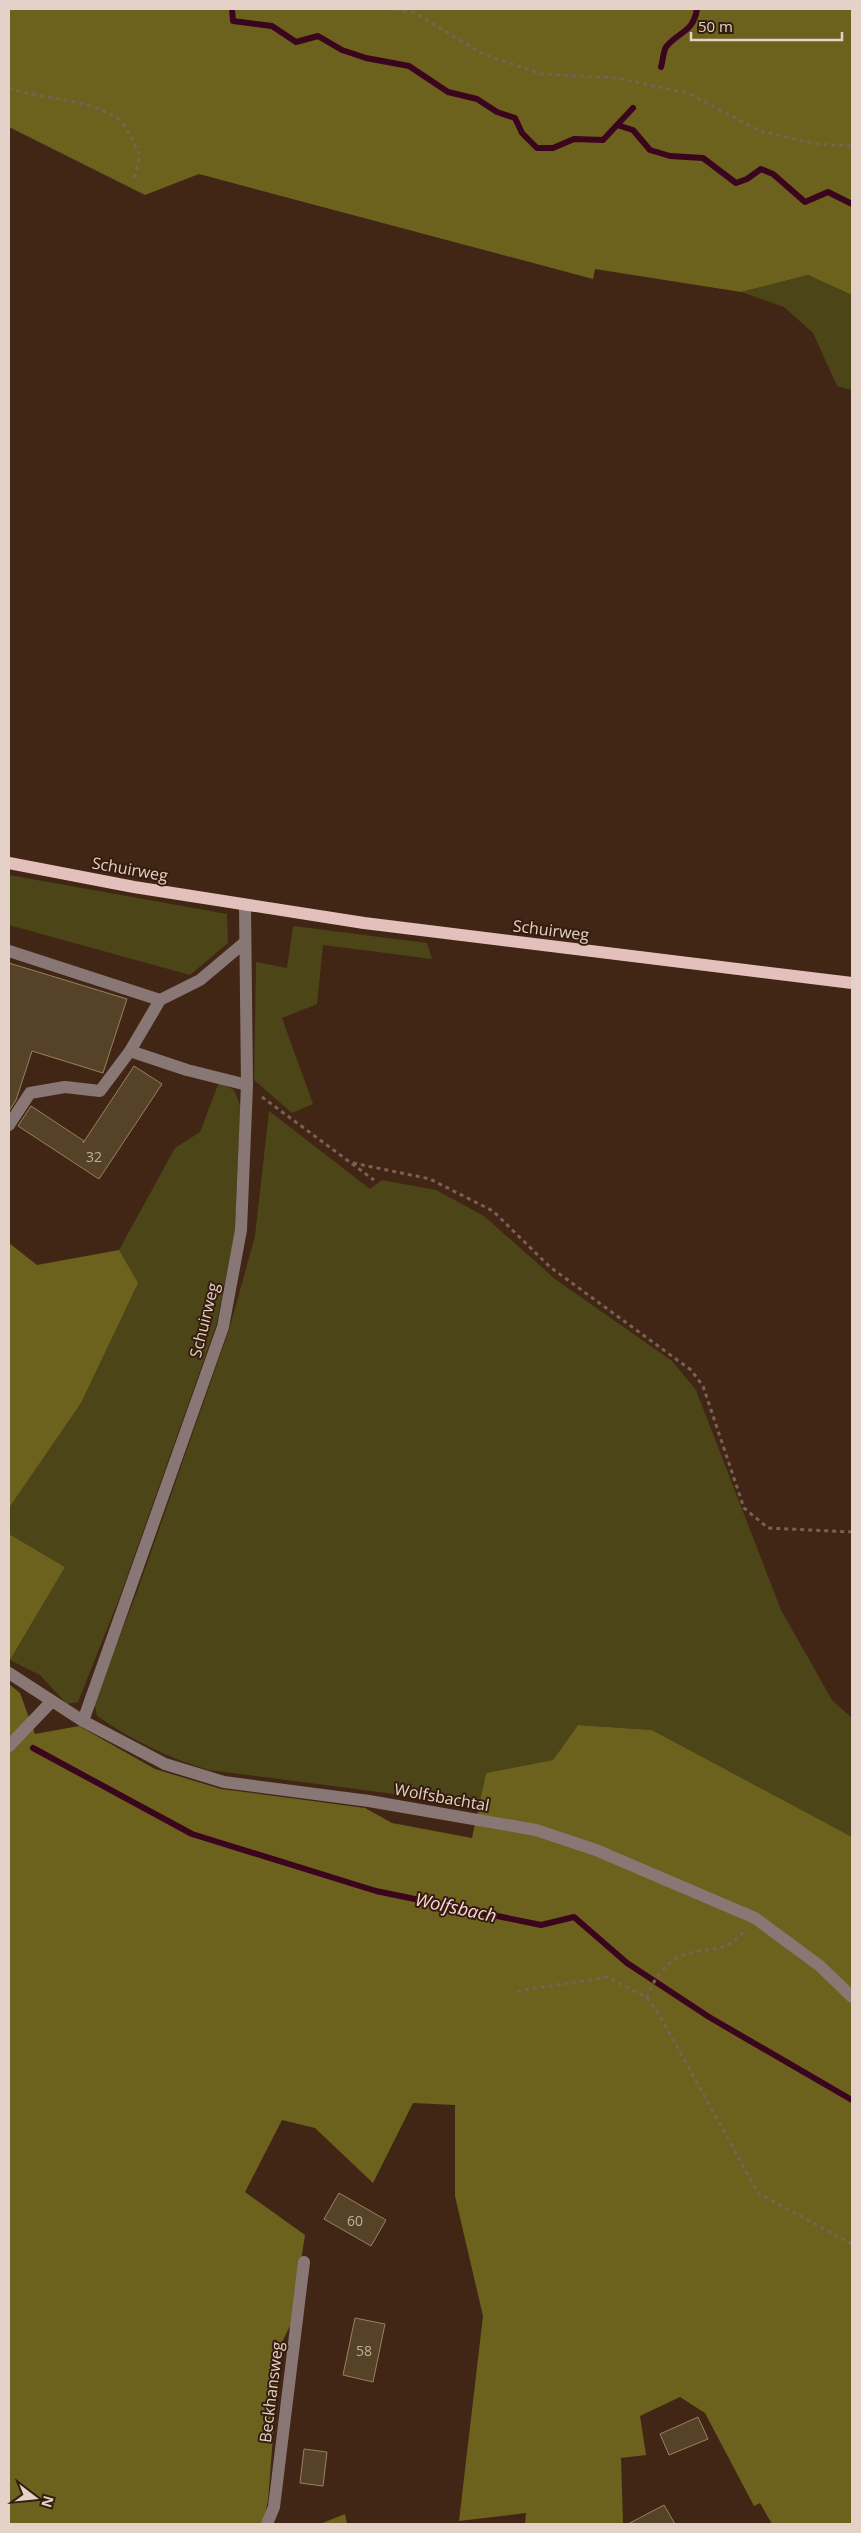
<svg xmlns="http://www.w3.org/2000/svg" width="861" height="2533" viewBox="0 0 861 2533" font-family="'Open Sans',sans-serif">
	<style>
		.green { fill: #4c4517 }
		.forest { fill: #6c621e }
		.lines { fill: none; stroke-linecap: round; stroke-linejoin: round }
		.stream { stroke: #3c051e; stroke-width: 6 }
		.building { fill: #564227; stroke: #978164 }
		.path { stroke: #796153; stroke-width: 3; stroke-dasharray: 4 4; stroke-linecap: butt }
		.minor { stroke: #887775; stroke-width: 12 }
		.major { stroke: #e4c0bd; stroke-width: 12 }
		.labels { text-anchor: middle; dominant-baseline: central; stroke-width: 4; stroke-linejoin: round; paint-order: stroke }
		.number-label { font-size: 14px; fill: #c0ada0 }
		.street-label { font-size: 16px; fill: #e4d1c8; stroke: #361c0d }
		.water-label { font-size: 18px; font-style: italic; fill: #fcd4e0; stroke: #361c0d }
	</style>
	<rect width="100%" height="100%" fill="#412616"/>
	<path class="green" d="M 808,275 L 852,295 L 852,390 L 837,386 L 813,333 L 784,307 L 741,292 Z
		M 9,875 L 227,914 L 228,943 L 190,975 L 9,925 Z
		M 293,926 L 427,943 L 432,959 L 323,945 L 317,1004 L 282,1018 L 313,1104 L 292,1113 L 254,1080 L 256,962 L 287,968 Z
		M 219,1082 L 234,1090 L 240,1105 L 235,1234 L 216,1326 L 119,1599 L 78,1702 L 67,1704 L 40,1675 L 10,1660 L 65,1567 L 9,1534 L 9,1508 L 81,1403 L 137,1283 L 119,1250 L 175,1148 L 200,1132 Z
		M 269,1111 L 370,1189 L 382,1180 L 436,1190 L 484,1216 L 555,1279 L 672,1361 L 696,1390 L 781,1610 L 832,1700 L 852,1718 L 852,1837 L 652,1730 L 578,1725 L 553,1760 L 486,1773 L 479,1805 L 209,1770 C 168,1758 132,1740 97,1716 L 94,1702 L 137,1592 L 229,1330 L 255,1236 Z"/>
	<path class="forest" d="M 9,9 L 852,9 L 852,295 L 808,275 L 741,292 L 595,269 L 593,279 L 199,174 L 145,195 L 9,127 Z
		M 9,1243 L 37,1265 L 119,1250 L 138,1283 L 81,1403 L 9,1508 Z
		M 9,1534 L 65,1567 L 10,1660 L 9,1659 Z
		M 9,1684 L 20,1693 L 35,1734 L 79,1726 L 155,1769 L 221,1789 L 365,1808 L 392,1823 L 472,1838 L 486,1773 L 553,1760 L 578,1725 L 652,1730 L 852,1837 L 852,2524 L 772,2524 L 760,2503 L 754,2506 L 705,2413 L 680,2397 L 640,2416 L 646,2455 L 621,2458 L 623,2524 L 525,2524 L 526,2513 L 459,2521 L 483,2316 L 455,2196 L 455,2105 L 413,2103 L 373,2183 L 315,2128 L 282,2120 L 245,2192 L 305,2235 L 291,2324 L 280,2346 L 268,2501 L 263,2524 L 9,2524 Z
		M 345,2514 L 347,2524 L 320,2524 Z"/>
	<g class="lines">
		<path class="stream" d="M 232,9 L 233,21 L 272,26 L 296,42 L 318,36 L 342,50 L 366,58 L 409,66 L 448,92 L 477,99 L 497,112 L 515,118 L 522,133 L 537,148 L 553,148 L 574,139 L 603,140 L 617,125 L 633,130 L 650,150 L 670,156 L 703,158 L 736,183 L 747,179 L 761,169 L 773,174 L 805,202 L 828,192 L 852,204
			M 661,67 C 663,61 663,52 666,47 C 679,31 693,33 697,9
			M 617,125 L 633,108
			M 33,1748 L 192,1834 L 376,1891 L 541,1925 L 574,1917 L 627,1963 L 709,2017 L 852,2100"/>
	</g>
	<path class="building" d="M 9,963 L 127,999 L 103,1073 L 32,1051 L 16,1100 L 9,1111 Z
		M 134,1066 L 162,1084 L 99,1179 L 18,1126 L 31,1106 L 84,1141 L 83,1143 Z
		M 339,2193 L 386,2220 L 371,2246 L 324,2219 Z
		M 355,2318 L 385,2324 L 373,2382 L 343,2375 Z
		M 698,2417 L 708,2439 L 669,2455 L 660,2434 Z
		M 304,2449 L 327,2452 L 323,2486 L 300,2483 Z
		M 664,2505 L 675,2524 L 628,2524 Z"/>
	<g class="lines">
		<path class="path" d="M 395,9 L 413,12 L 485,55 L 542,74 L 616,78 L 688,93 L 760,131 L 817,144 L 852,146
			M 9,88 C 39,99 103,100 123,124 C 130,133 134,145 140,155 L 134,180
			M 262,1097 L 374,1180
			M 353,1163 L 430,1179 L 493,1211 L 550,1267 L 691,1370 L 703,1386 L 744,1508 L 768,1528 L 852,1532
			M 517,1991 L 608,1977 L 647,1998 L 660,2016 L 758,2193 L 852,2244
			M 647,1998 C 652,1981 666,1961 683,1955 C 709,1946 725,1955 745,1930"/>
		<path class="minor" d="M 9,951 L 160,1000
			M 130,1051 L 187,1070 L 247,1085
			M 9,1125 L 30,1093 L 65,1087 L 100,1091 L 130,1051 L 160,1000 L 200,980 L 244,943
			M 9,1673 L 83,1721 L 165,1764 L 224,1782 L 369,1801 L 536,1830 L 596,1850 L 755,1918 L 820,1966 L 852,1997
			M 83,1721 L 223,1327 L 241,1230 L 247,1085 L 245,906
			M 9,1746 L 51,1702
			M 267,2524 L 274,2507 L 304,2262"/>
		<path class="major" d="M 9,863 L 134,887 L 364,923 L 852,983"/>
	</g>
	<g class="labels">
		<g class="number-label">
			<text x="94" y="1156">32</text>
			<text x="355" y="2220">60</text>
			<text x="364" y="2350">58</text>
		</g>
		<g class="street-label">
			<text transform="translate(130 869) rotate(10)">Schuirweg</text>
			<text transform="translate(551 930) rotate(7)">Schuirweg</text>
			<text transform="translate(204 1320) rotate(-76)">Schuirweg</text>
			<text transform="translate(442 1797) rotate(10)">Wolfsbachtal</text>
			<text transform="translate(271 2392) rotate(-83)">Beckhansweg</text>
		</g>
		<g class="water-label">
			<text transform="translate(456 1907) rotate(12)">Wolfsbach</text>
		</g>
	</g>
	<rect width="861" height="2533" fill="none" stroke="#e4d1c8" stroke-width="20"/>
	<g transform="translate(35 2498) rotate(106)" stroke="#361c0d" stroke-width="4" paint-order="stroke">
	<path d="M0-4L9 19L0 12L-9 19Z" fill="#e4d1c8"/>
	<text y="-8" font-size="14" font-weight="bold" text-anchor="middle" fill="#e4d1c8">N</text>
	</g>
	<path d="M691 32v8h151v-8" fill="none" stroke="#e4d1c8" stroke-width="2.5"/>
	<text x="698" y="32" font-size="15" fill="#e4d1c8" stroke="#361c0d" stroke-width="4" paint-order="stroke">50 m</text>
</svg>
